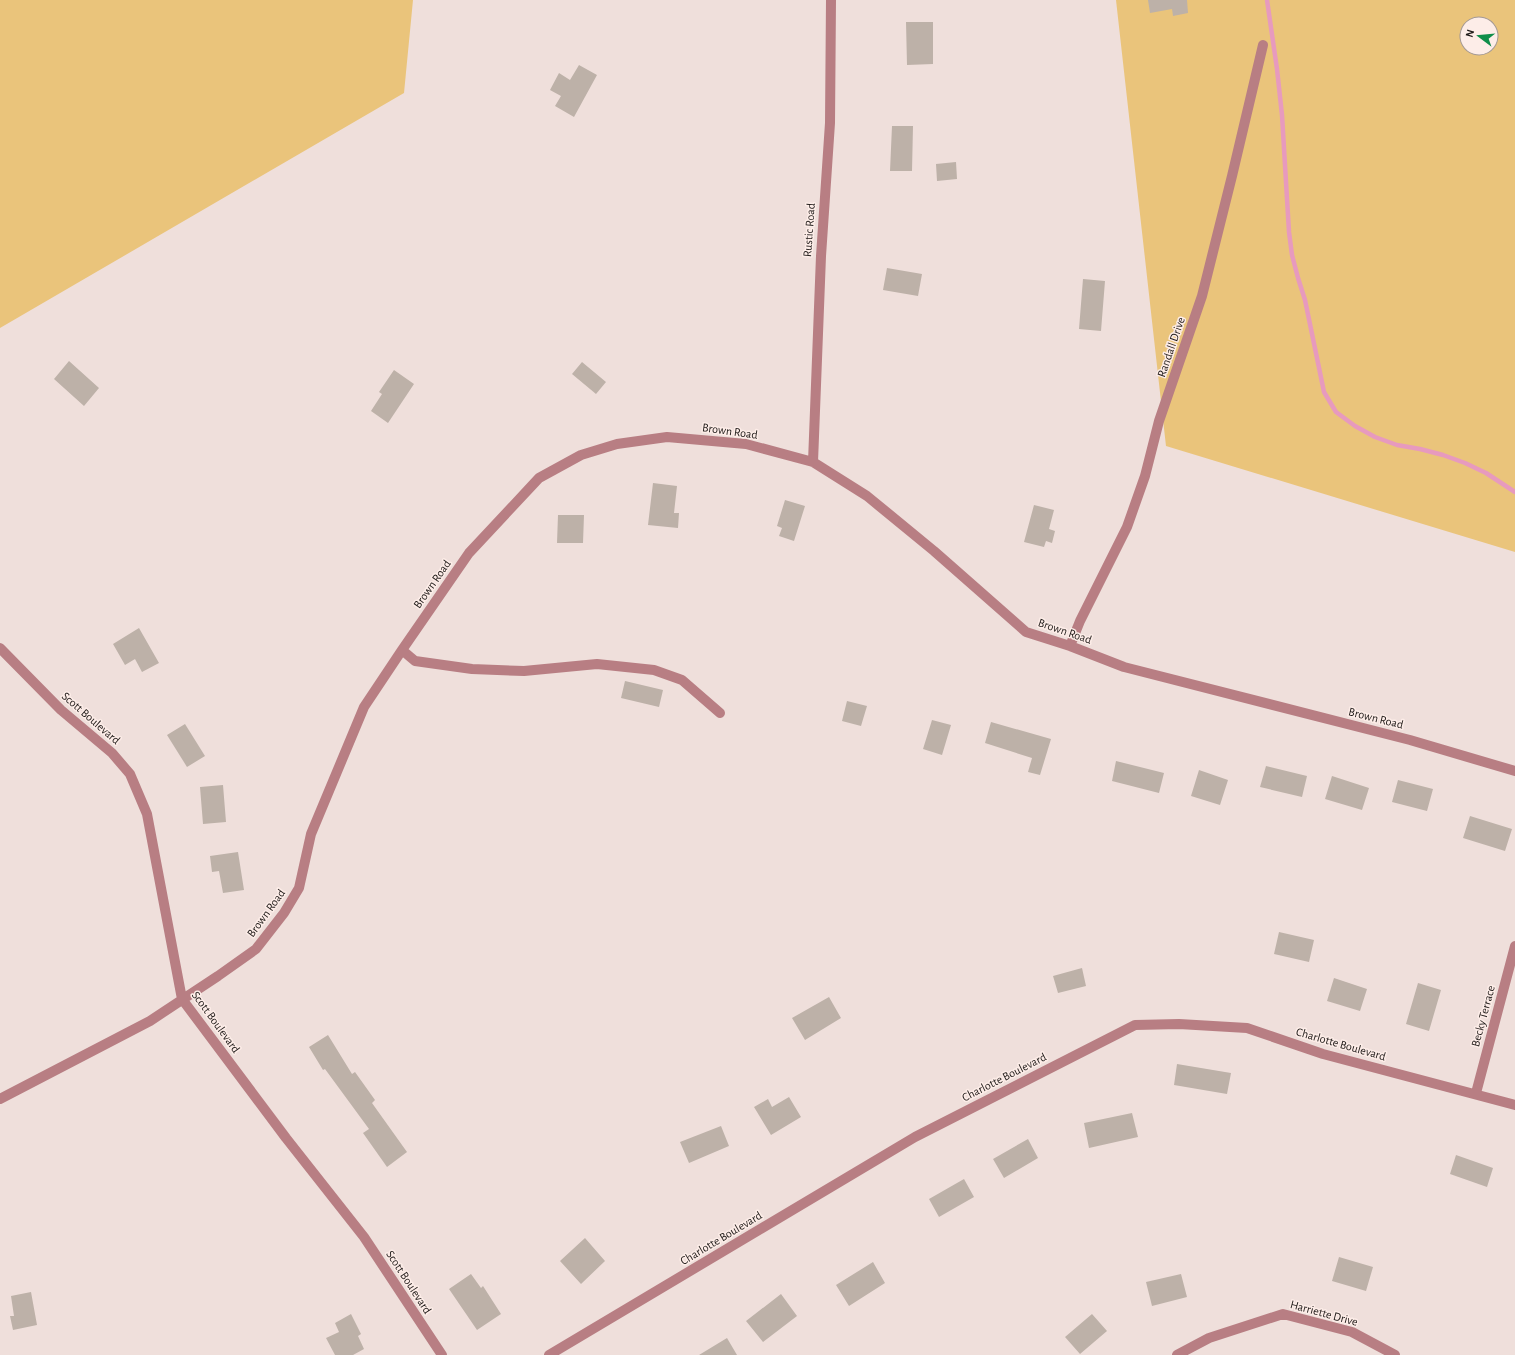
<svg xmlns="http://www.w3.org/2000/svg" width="1515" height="1355" viewBox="0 0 1515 1355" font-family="'Alegreya Sans',sans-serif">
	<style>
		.green { fill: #eac47b; fill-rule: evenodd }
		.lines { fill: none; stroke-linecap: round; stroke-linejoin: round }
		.stream { stroke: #e79abe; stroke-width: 4.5 }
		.building { fill: #bdb1a8 }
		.minor { stroke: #b87e83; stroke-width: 10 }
		.labels { text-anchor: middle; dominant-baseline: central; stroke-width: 3; stroke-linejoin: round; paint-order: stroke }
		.street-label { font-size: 12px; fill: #1f1a18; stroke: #fdede8 }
	</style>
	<rect width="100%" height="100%" fill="#efdfdb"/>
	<path class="green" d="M 0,0 L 413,0 L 404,93 L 0,328 Z
		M 1116,0 L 1515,0 L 1515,552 L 1166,446 ZM 1467,24 L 1491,24 L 1491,48 L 1467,48 Z"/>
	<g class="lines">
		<path class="stream" d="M 1267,0 L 1277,69 L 1282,115 L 1289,232 L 1292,255 L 1298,278 L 1305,300 L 1324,392 L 1336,412 L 1355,426 L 1375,437 L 1397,445 L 1420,449 L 1443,455 L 1465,463 L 1486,473 L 1515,492"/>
	</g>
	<path class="building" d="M 1148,0 L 1187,0 L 1188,13 L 1173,16 L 1172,9 L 1150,13 Z
		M 906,22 L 933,22 L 933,64 L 907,65 Z
		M 579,65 L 597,75 L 574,117 L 555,106 L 561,96 L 550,90 L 559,73 L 570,80 Z
		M 892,126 L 913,126 L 912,171 L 890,171 Z
		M 956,162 L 957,179 L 937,181 L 936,164 Z
		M 887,268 L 922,274 L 918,296 L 883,290 Z
		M 1083,279 L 1105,281 L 1101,331 L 1079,329 Z
		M 69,361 L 99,388 L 84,406 L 54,379 Z
		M 582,362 L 606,382 L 596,394 L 572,374 Z
		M 394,370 L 414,384 L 388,423 L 371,411 L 382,394 L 379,392 Z
		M 653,483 L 677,486 L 674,513 L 679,513 L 678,528 L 648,525 Z
		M 785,500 L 805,506 L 794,541 L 779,536 L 782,528 L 777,526 Z
		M 1034,505 L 1054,510 L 1049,529 L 1055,531 L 1052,543 L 1046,541 L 1044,547 L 1024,542 Z
		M 558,515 L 584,515 L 583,543 L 557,543 Z
		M 139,628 L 159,663 L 142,672 L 135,659 L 125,665 L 113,644 Z
		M 625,681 L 663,690 L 659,707 L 621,698 Z
		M 847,701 L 867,706 L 861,726 L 842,721 Z
		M 932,720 L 951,725 L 942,755 L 923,749 Z
		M 991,722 L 1051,739 L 1040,775 L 1028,772 L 1032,758 L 985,743 Z
		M 185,724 L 205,756 L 187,767 L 167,735 Z
		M 1116,761 L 1164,773 L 1159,793 L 1112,781 Z
		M 1266,766 L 1307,776 L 1302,797 L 1260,787 Z
		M 1199,770 L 1228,780 L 1220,805 L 1191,796 Z
		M 1332,776 L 1369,788 L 1362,810 L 1325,799 Z
		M 1398,780 L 1433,789 L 1427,811 L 1392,802 Z
		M 223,785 L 226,822 L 203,824 L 200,787 Z
		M 1470,816 L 1512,829 L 1505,851 L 1463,838 Z
		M 238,852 L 244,890 L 223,893 L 219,871 L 212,872 L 210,856 Z
		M 1279,932 L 1314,940 L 1309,962 L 1274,954 Z
		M 1082,968 L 1086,986 L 1058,993 L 1053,976 Z
		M 1334,978 L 1367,989 L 1360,1011 L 1327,1001 Z
		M 1418,983 L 1441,990 L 1429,1031 L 1406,1024 Z
		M 829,997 L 841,1018 L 805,1040 L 792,1018 Z
		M 328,1035 L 352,1074 L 355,1072 L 375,1100 L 372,1103 L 407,1152 L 387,1167 L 363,1133 L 369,1129 L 325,1069 L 323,1070 L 309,1047 Z
		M 1177,1064 L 1231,1073 L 1227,1094 L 1174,1085 Z
		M 789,1097 L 801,1117 L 771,1135 L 754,1107 L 768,1099 L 772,1107 Z
		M 1132,1113 L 1138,1137 L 1089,1148 L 1084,1123 Z
		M 721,1126 L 729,1146 L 689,1163 L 680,1142 Z
		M 1028,1139 L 1038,1158 L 1004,1178 L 993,1159 Z
		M 1456,1155 L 1493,1168 L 1487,1187 L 1450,1174 Z
		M 964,1179 L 974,1197 L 939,1217 L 929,1199 Z
		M 585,1238 L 605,1261 L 581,1284 L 560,1261 Z
		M 1339,1257 L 1373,1267 L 1366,1291 L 1332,1281 Z
		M 873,1262 L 885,1283 L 849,1306 L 836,1285 Z
		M 471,1274 L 481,1288 L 483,1286 L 501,1314 L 477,1330 L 449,1289 Z
		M 1181,1274 L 1187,1297 L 1152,1306 L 1146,1282 Z
		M 31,1292 L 37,1325 L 13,1330 L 10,1316 L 14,1316 L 11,1296 Z
		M 781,1294 L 797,1316 L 763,1342 L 746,1321 Z
		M 351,1314 L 361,1334 L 358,1336 L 364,1349 L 353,1355 L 335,1355 L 326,1338 L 339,1332 L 335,1323 Z
		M 1092,1314 L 1107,1331 L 1080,1354 L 1065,1337 Z
		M 727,1338 L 737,1355 L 699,1355 Z"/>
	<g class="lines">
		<path class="minor" d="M 813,462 L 821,256 L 830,123 L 831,0
			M 1070,646 L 1080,621 L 1127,527 L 1145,476 L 1159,421 L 1202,296 L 1232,176 L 1263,45
			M 0,648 L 61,710 L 112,753 L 130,774 L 147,814 L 182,999 L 286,1138 L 364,1237 L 442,1355
			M 402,650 L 415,661 L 472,669 L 524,671 L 597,664 L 654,670 L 682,680 L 720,713
			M 1476,1093 L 1515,946
			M 0,1099 L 150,1021 L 218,976 L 256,949 L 284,913 L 299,888 L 311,834 L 364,707 L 402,650 L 469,553 L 539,478 L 581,455 L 617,444 L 667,437 L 746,444 L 813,462 L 867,496 L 934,551 L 1026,632 L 1070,646 L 1124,667 L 1410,740 L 1515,771
			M 549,1355 L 915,1137 L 1135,1025 L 1179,1024 L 1247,1028 L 1323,1054 L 1515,1105
			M 1177,1355 L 1209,1338 L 1283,1314 L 1352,1332 L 1395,1355"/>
	</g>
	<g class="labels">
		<g class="street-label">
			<text transform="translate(809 230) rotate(-86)">Rustic Road</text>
			<text transform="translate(1171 347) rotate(-71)">Randall Drive</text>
			<text transform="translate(730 431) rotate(8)">Brown Road</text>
			<text transform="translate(432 584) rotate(-55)">Brown Road</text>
			<text transform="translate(1065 631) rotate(19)">Brown Road</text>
			<text transform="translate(91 718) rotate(41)">Scott Boulevard</text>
			<text transform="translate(1376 718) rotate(14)">Brown Road</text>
			<text transform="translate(266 913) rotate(-54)">Brown Road</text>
			<text transform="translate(1483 1016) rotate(-75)">Becky Terrace</text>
			<text transform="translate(216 1022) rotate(54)">Scott Boulevard</text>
			<text transform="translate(1341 1044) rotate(16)">Charlotte Boulevard</text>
			<text transform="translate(1004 1077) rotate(-27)">Charlotte Boulevard</text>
			<text transform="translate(721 1238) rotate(-31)">Charlotte Boulevard</text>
			<text transform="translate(409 1282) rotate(57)">Scott Boulevard</text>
			<text transform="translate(1324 1313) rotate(15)">Harriette Drive</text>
		</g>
	</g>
	<g transform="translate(1479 36) rotate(286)"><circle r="19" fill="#fdede8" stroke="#a49995"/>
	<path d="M0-3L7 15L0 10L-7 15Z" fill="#108e4a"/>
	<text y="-6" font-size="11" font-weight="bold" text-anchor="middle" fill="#1f1a18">N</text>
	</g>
</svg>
